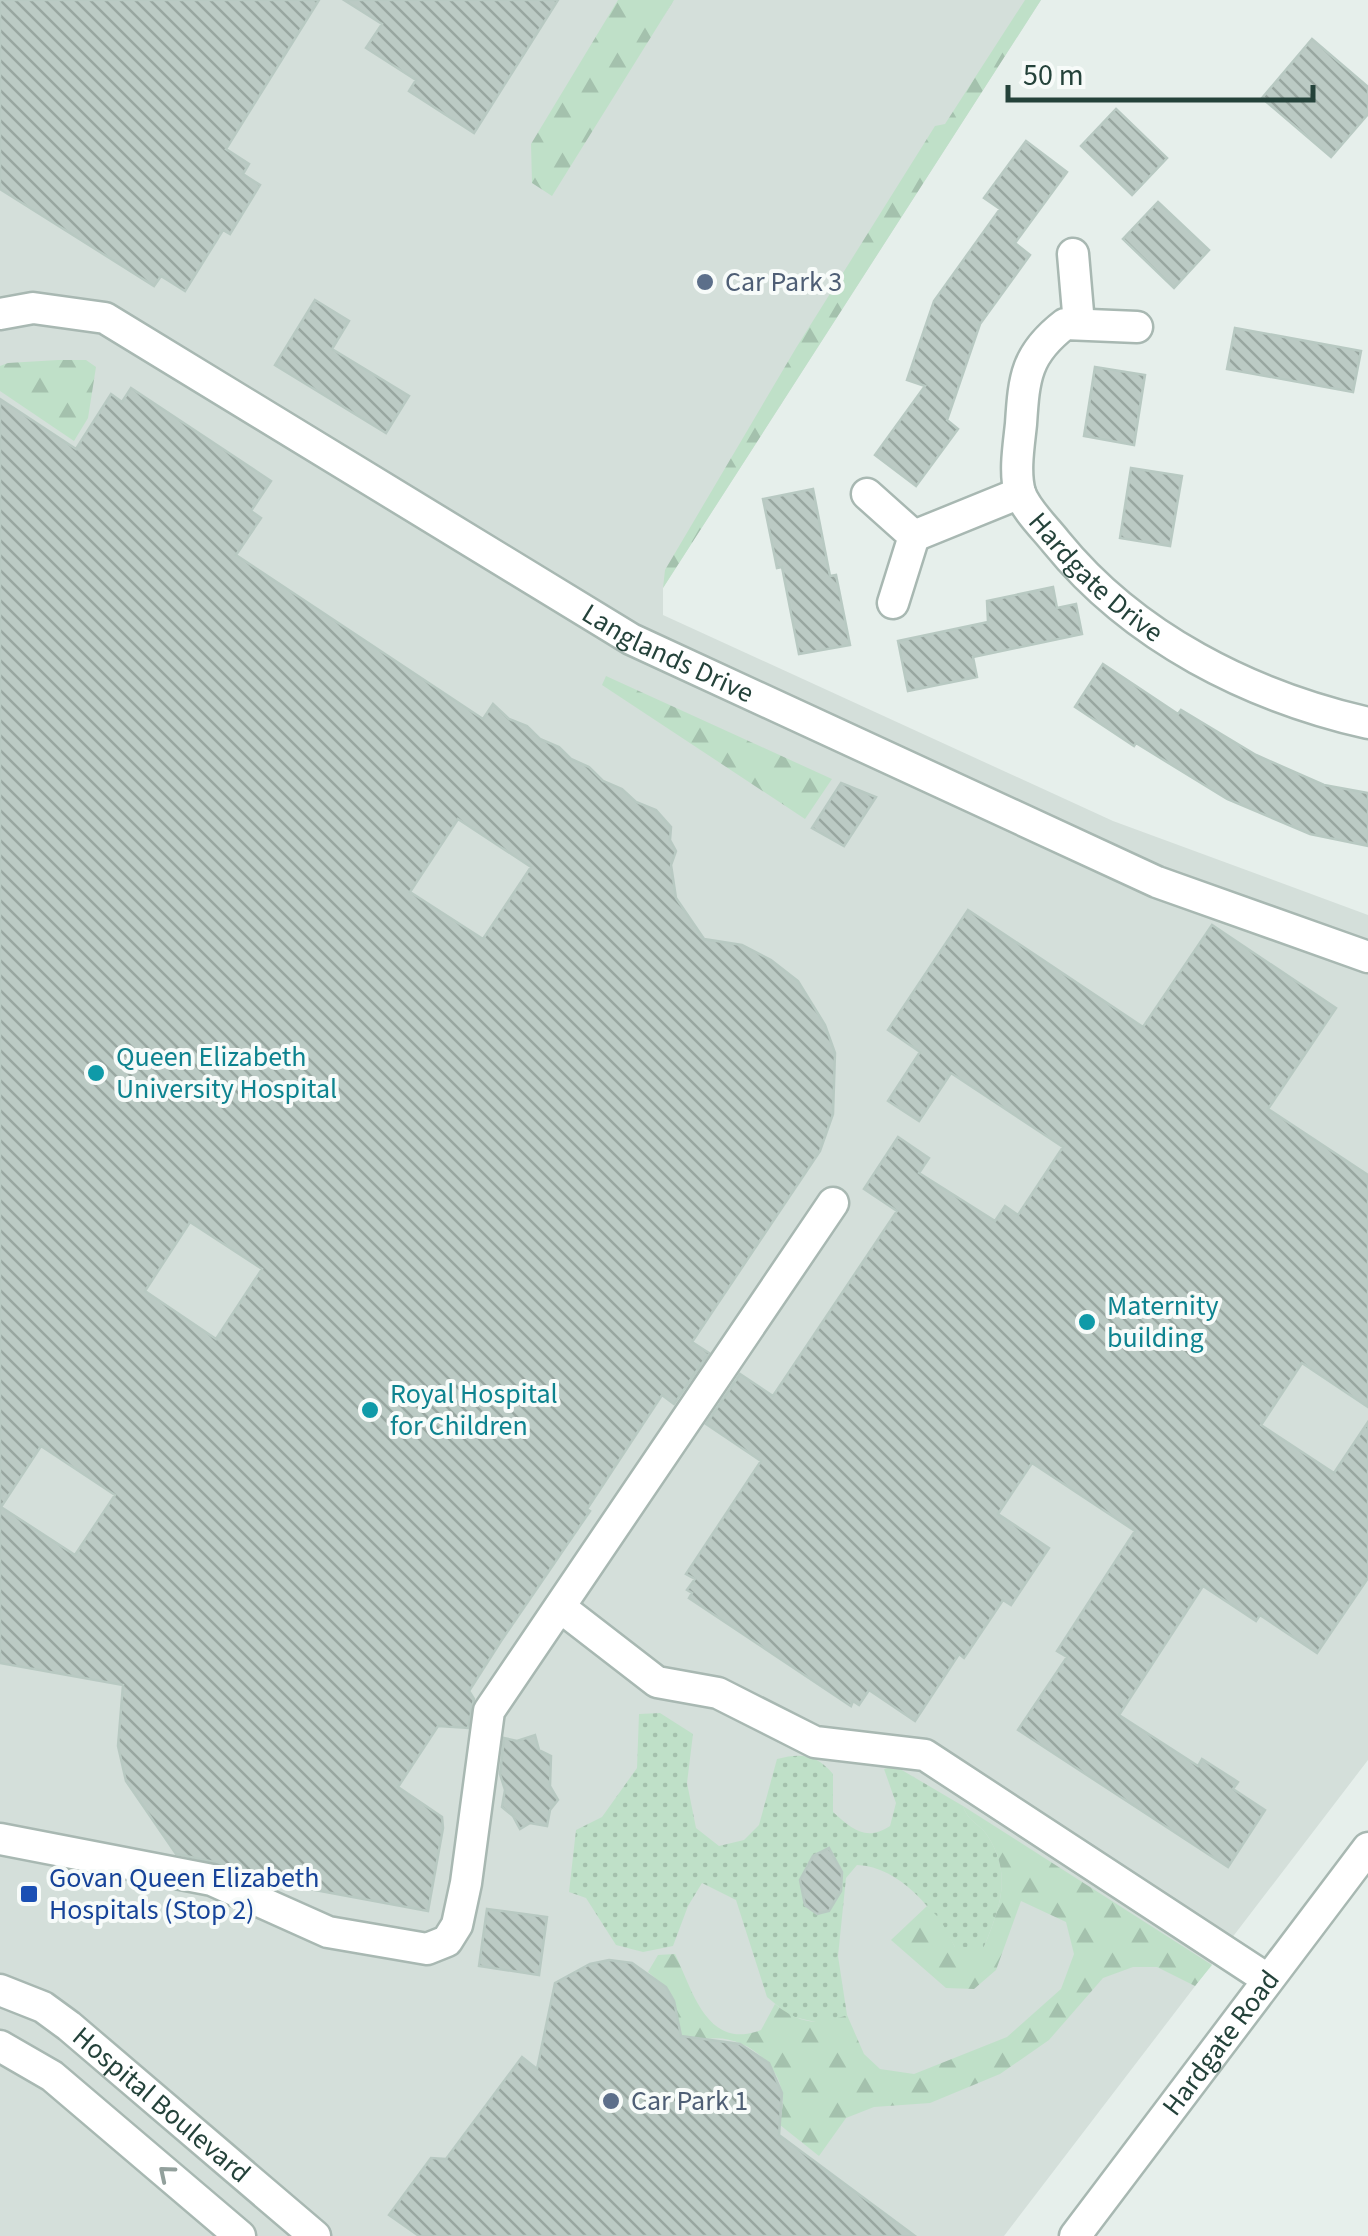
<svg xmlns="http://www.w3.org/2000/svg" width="1368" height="2236" viewBox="0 0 1368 2236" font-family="'Source Sans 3',sans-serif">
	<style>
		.built { fill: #d4dfda }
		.green { fill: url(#green-dots) }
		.forest { fill: url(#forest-firs) }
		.building { fill: url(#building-back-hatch); stroke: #b8c9c2; stroke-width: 2.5; fill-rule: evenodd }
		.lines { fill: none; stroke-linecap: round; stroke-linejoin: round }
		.minor-casing { stroke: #a8b8b2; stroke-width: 35 }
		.minor { stroke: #fff; stroke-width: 30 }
		.oneway { stroke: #92a09c }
		.service-dot { fill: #5c6f8a; stroke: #f7fbf9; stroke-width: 4 }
		.culture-dot { fill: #0f9aa8; stroke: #f7fbf9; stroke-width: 4 }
		.transit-dot { fill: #1a4fb4; stroke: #f7fbf9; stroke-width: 4 }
		.labels { text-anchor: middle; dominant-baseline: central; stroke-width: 8; stroke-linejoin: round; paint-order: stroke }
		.service-label { font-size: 28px; fill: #4e5e75; stroke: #f7fbf9; text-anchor: start }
		.street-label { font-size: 28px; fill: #24423a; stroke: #f7fbf9 }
		.culture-label { font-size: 28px; fill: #0d838f; stroke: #f7fbf9; text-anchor: start }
		.transit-label { font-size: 28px; fill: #164399; stroke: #f7fbf9; text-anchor: start }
	</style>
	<defs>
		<pattern id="green-dots" width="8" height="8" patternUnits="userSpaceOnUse" patternTransform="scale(2.5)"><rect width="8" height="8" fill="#bfe0c8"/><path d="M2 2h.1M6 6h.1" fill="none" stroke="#a4c1ad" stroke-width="1.8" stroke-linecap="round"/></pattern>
		<pattern id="forest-firs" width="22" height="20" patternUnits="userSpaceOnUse" patternTransform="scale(2.5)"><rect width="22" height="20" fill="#bfe0c8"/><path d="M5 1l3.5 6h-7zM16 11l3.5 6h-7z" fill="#a4c1ad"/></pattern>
		<pattern id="building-back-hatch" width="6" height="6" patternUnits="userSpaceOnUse" patternTransform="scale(2.5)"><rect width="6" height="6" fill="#bbcac4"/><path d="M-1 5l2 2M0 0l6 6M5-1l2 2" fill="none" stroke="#98a6a0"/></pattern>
	</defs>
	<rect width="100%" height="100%" fill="#e6efeb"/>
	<path class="built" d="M 0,0 L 1041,0 L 663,588 L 663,615 L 1113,821 L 1368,915 L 1368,1760 L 1004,2236 L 0,2236 Z"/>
	<path class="green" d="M 660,1713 L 693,1734 L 687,1783 L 696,1828 L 719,1846 L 744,1840 L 759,1825 L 777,1759 C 801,1753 816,1754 833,1774 L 833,1812 C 852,1829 866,1842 890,1826 L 896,1803 L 884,1769 L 895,1766 L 963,1806 C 968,1822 979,1823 987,1835 C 1013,1875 1000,1907 984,1947 L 955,1947 C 935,1911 901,1867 857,1865 L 846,1878 L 838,1956 L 847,2015 L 824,2024 L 790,2016 L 767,1997 L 736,1900 L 702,1883 L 688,1906 L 673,1946 L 643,1952 L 616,1945 L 586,1898 L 569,1892 L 576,1830 L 602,1817 L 637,1768 L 639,1714 Z"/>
	<path class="forest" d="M 618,0 L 674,0 L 552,196 L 532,183 L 531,144 Z
		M 1025,0 L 1041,0 L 663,588 L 665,570 L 796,348 L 935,126 L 945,124 Z
		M 58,360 L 86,360 L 96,367 L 88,418 L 74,441 L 0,391 L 0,366 L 8,363 Z
		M 606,676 L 832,779 L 805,819 L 602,685 Z
		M 963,1806 L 1212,1965 L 1195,1986 L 1157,1967 L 1133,1967 L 1103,1978 L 1049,2040 L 1000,2074 L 930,2103 L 874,2107 L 846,2118 L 819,2156 L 780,2125 C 781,2115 784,2104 782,2093 C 777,2059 739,2033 706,2039 C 693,2042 682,2050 671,2057 L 666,1987 L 648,1972 L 658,1955 L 675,1954 C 693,1991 707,2051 761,2030 L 775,2004 C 799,2024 818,2026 847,2015 L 864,2054 L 880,2069 L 914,2074 L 1007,2037 L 1061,1989 L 1074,1954 L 1066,1922 L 1021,1901 L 996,1970 L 974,1989 L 946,1988 L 891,1940 L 927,1906 L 940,1919 L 955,1947 L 984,1947 C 1000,1907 1013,1875 987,1835 C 979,1823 968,1822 963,1806 Z"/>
	<path class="building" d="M 0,0 L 319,0 L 226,149 L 249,164 L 243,174 L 260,185 L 230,234 L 223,230 L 185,291 L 161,276 L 154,286 L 0,189 Z
		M 344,0 L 558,0 L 474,133 L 409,91 L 416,80 L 366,48 L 382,24 Z
		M 1312,39 L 1368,87 L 1368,114 L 1331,157 L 1262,98 Z
		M 1116,109 L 1167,158 L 1132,195 L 1081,146 Z
		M 1026,141 L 1067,172 L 1015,243 L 1030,255 L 980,324 L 947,420 L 958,429 L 916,486 L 875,455 L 925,386 L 907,380 L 934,301 L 1000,209 L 984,198 Z
		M 1158,202 L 1209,250 L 1174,288 L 1123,239 Z
		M 315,300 L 349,321 L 332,349 L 409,396 L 386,433 L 275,365 Z
		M 1235,328 L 1361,351 L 1353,392 L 1227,369 Z
		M 1095,367 L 1145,375 L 1134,445 L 1084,436 Z
		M 131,388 L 271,481 L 251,511 L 261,518 L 236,555 L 483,719 L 493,704 L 509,719 L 527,726 L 540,739 L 559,747 L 571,759 L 589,767 L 603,781 L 622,789 L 636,802 L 656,810 L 671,827 L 670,840 L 676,851 L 671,865 L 676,898 L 704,939 L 742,945 L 771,960 L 798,981 L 825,1025 L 835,1053 L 833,1114 L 820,1151 L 692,1342 L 709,1353 L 674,1404 L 662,1395 L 587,1509 L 590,1511 L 501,1641 L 469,1691 L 474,1699 L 468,1728 L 438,1726 L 398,1787 L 442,1817 L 443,1828 L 428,1911 L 256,1879 L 219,1863 L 176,1854 L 126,1781 L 118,1746 L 123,1685 L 0,1663 L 0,399 L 76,449 L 111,394 L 122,402 ZM 458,819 L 531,867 L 483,939 L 410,892 ZM 190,1222 L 262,1269 L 216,1339 L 145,1291 ZM 41,1446 L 115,1495 L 75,1555 L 1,1507 Z
		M 1131,468 L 1182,476 L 1170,546 L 1120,538 Z
		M 813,489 L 830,576 L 836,575 L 850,645 L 799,654 L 782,567 L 777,568 L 763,499 Z
		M 1053,587 L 1057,608 L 1076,604 L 1082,634 L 973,657 L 977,677 L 908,691 L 898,641 L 988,622 L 987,601 Z
		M 1103,664 L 1178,714 L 1181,710 L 1256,755 L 1324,785 L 1368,793 L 1368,846 L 1310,834 L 1227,799 L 1136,743 L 1134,746 L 1075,707 Z
		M 841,783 L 876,797 L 844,846 L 812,828 Z
		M 968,910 L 1143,1027 L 1212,925 L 1336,1008 L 1268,1109 L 1368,1175 L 1368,1407 L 1302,1363 L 1261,1425 L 1334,1473 L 1368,1422 L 1368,1578 L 1317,1653 L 1260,1615 L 1256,1621 L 1203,1586 L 1119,1715 L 1198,1766 L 1202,1759 L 1238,1782 L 1233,1789 L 1265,1810 L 1228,1867 L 1018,1730 L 1067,1657 L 1057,1651 L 1135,1531 L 1032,1463 L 998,1514 L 1049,1548 L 1011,1605 L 1003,1600 L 964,1658 L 959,1654 L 915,1721 L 869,1690 L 859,1705 L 853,1701 L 851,1706 L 689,1598 L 692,1593 L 687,1590 L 695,1579 L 686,1574 L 761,1461 L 706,1424 L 740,1374 L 773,1396 L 897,1211 L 864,1189 L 898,1137 L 929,1158 L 919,1173 L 995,1221 L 1005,1206 L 1018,1215 L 1063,1147 L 951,1073 L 919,1121 L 888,1101 L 920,1052 L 888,1030 Z
		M 535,1735 L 539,1750 L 551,1756 L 550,1786 L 558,1800 L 550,1810 L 547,1826 L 530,1823 L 520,1829 L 513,1816 L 502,1807 L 505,1790 L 500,1774 L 504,1738 L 517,1741 Z
		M 829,1848 L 842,1872 L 841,1891 L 829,1911 L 817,1914 L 805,1905 L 800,1880 L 813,1856 Z
		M 487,1909 L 547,1917 L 539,1975 L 479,1966 Z
		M 609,1960 L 632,1963 L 666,1987 L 674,2001 L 681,2036 L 740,2044 L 769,2063 L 782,2093 L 779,2135 L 915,2236 L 419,2236 L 389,2215 L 431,2158 L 446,2159 L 522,2057 L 537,2069 L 555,1983 L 590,1964 Z"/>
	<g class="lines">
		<defs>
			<g id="minor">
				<path d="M 1073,254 L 1079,324"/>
				<path id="s1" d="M 0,314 L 33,308 L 105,318 L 631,639 L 1157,882 L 1368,957"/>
				<path id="s2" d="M 1137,327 L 1065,324 C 1026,354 1024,377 1021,424 C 1019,444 1014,472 1020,493 C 1026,510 1045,528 1056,542 C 1134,638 1250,696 1368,723"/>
				<path d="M 867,494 L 914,536 L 893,603"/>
				<path d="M 914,536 L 1020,493"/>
				<path d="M 560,1607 L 657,1682 L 718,1693 L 815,1742 L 925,1755 L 1267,1979"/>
				<path d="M 0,1839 L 212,1880 L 328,1932 L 427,1949 L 447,1941 L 457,1925 L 466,1883 L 489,1711 L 833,1203"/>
				<path id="s3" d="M 0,1990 L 43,2007 L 69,2026 L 315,2236"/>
				<path d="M 0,2046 L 52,2076 L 240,2236"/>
				<path id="s4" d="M 1075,2236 L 1368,1848"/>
			</g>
		</defs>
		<use href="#minor" class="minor-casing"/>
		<use href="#minor" class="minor"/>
	</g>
	<defs><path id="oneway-chevron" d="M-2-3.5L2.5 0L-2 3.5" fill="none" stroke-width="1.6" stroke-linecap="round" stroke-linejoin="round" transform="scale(2.5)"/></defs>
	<use class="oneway" href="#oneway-chevron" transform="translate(166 2173) rotate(-140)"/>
	<g class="service-dot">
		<circle cx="705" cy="282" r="10"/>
		<circle cx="611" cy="2101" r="10"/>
	</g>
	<g class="culture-dot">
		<circle cx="96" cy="1073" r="10"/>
		<circle cx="1087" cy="1322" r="10"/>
		<circle cx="370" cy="1410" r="10"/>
	</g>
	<rect class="transit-dot" x="19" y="1884" width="20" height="20" rx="5"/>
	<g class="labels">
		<g class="service-label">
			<text x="725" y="282">Car Park 3</text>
			<text x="631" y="2101">Car Park 1</text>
		</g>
		<g class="street-label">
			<text stroke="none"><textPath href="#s2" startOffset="370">Hardgate Drive</textPath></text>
			<text stroke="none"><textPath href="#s1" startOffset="762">Langlands Drive</textPath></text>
			<text stroke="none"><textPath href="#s4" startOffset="242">Hardgate Road</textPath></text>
			<text stroke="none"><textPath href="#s3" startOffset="200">Hospital Boulevard</textPath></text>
		</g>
		<g class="culture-label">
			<text x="116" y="1057">Queen Elizabeth<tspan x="116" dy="32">University Hospital</tspan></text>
			<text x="1107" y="1306">Maternity<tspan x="1107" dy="32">building</tspan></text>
			<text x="390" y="1394">Royal Hospital<tspan x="390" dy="32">for Children</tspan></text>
		</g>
		<g class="transit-label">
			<text x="49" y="1878">Govan Queen Elizabeth<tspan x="49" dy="32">Hospitals (Stop 2)</tspan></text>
		</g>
	</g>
	<path d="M1008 85v15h305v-15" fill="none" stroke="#24423a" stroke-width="5"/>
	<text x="1023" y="85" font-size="30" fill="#24423a" stroke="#f7fbf9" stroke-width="8" paint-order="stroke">50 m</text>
</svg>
